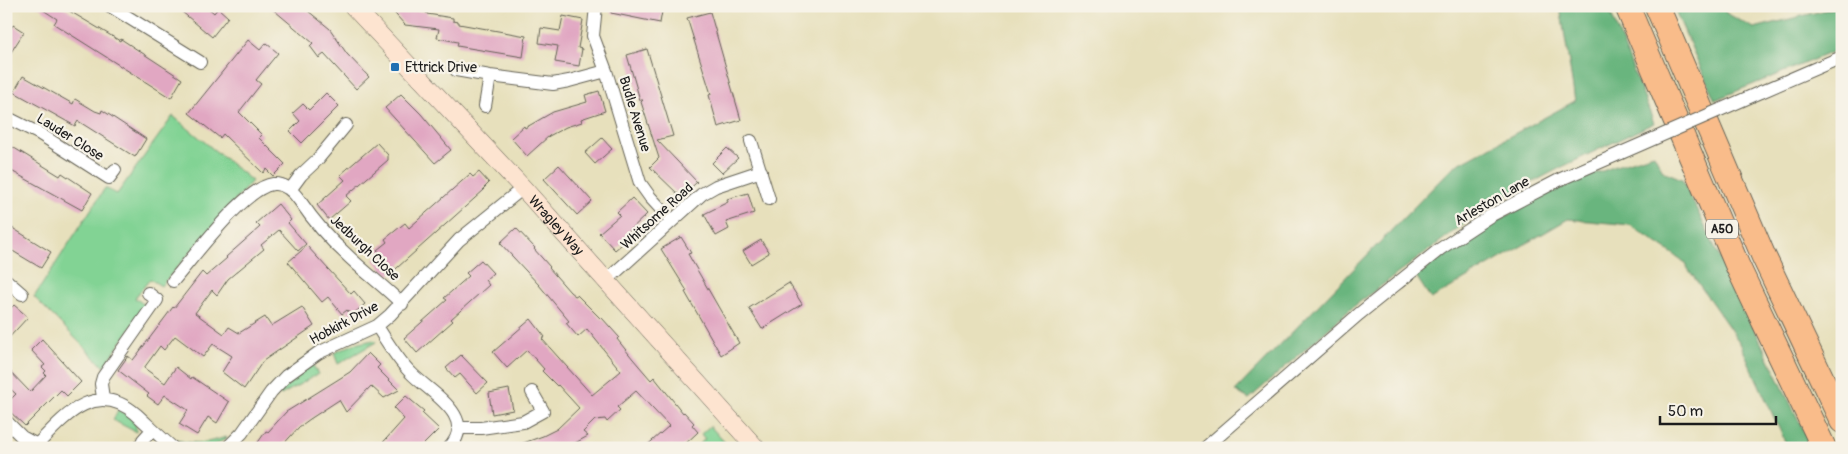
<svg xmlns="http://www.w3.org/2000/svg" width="1848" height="454" viewBox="0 0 1848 454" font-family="Pangolin,sans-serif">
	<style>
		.green { fill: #82d394; stroke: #4f7858 }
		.forest { fill: #69b57e; stroke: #42684d }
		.building { fill: #e1a7c2 }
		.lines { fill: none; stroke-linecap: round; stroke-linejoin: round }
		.street-casing { stroke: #636154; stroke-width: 14 }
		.secondary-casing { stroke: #636154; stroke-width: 19 }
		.highway-casing { stroke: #636154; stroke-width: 26 }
		.street { stroke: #fff; stroke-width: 12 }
		.secondary { stroke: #fde4d0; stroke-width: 18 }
		.highway { stroke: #f9bc8a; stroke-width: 24 }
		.street-bridge-casing { stroke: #636154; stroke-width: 14; stroke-linecap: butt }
		.street-bridge { stroke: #fff; stroke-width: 12 }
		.poi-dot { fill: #1f6fb2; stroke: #f7f3e8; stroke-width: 2 }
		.labels { text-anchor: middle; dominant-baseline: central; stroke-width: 4.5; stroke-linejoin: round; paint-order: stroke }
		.shield { fill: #f7f3e8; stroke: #5e5c59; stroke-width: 1 }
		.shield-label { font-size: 12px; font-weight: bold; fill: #1c1c1c }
		.poi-label { font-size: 14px; fill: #1c1c1c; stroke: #f7f3e8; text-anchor: start }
		.street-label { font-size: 14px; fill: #1c1c1c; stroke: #f7f3e8 }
	</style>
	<rect width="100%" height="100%" fill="#f7f3e8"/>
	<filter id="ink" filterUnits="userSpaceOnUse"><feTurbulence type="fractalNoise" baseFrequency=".02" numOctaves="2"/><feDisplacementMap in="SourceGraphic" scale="10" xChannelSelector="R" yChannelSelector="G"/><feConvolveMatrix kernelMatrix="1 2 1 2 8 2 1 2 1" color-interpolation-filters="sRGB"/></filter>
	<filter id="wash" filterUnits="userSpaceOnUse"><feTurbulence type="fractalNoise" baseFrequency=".0096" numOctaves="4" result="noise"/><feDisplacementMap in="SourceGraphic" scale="20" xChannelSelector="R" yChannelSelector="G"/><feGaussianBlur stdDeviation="1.12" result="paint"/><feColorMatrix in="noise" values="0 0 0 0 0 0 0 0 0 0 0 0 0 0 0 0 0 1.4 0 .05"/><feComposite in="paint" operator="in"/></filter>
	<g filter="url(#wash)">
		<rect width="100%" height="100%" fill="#e7e0bc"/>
		<path class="green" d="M 173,116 L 252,181 L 161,286 L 150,279 L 135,298 L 146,306 L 104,367 L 34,297 L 105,188 L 117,194 Z
			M 374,340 L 376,342 L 338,364 L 334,353 L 354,344 Z
			M 312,364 L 318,374 L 281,395 L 279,394 L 294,379 Z
			M 118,410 C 127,415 138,420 136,432 L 113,420 Z
			M 710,426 L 728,446 L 726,448 L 695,448 L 705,439 L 701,434 Z
			M 226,437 L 227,438 C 210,449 193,454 177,440 C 196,445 208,443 226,437 Z"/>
		<path class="forest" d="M 1560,6 L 1608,6 L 1654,123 L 1562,167 L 1489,205 L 1353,307 L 1249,399 L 1235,391 L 1453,167 L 1575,101 Z
			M 1673,6 L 1723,6 L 1726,13 L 1754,28 L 1842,6 L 1842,48 L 1715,100 Z
			M 1654,154 L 1663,171 L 1682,179 L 1812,448 L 1788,448 L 1740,343 L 1682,260 L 1630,225 L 1568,219 L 1431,299 L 1416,276 C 1443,257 1471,235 1501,219 C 1549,191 1601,169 1654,154 Z"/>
		<g id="blocks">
			<path class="building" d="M 37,6 L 61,6 L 120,41 L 121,39 L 182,79 L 171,98 L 54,24 L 57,19 Z
				M 175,6 L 206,6 L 214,13 L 218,8 L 228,17 L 212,37 Z
				M 269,6 L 302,6 L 330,29 L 347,54 L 369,77 L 356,89 L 324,54 L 319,58 L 310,46 L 313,43 Z
				M 388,6 L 410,6 L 413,10 L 427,12 L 427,14 L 453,18 L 453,21 L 459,22 L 459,24 L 526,36 L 523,57 L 457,46 L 458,42 L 437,38 L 439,29 L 405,25 Z
				M 611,6 L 663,6 L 660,23 L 611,13 Z
				M 710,12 L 741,120 L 718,127 L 709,95 L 711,94 L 687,18 Z
				M 563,16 L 583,20 L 578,48 L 582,49 L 579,66 L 555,62 L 558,46 L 539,43 L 541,28 L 560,31 Z
				M 13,25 L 24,32 L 6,60 L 6,36 Z
				M 248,40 L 260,50 L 266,43 L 278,53 L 256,80 L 261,84 L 239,112 L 262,135 L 259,138 L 285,164 L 273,176 L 266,169 L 263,173 L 223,134 L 220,138 L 189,113 Z
				M 647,49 L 673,136 L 657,140 L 697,182 L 681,197 L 650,167 L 659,158 L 641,102 L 643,100 L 640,100 L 627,55 Z
				M 23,76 L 73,104 L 75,99 L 95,111 L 101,113 L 102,110 L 146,139 L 135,157 L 78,121 L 75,126 L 14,92 Z
				M 599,91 L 605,111 L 581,119 L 582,122 L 566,127 L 549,136 L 527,156 L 511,138 L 524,126 L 525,128 L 553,112 L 587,102 L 585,95 Z
				M 326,93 L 339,106 L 302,143 L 290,131 L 300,121 L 293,113 L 303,104 L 309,110 Z
				M 401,94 L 421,114 L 451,150 L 435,163 L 385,108 Z
				M 602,138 L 612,149 L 595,164 L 585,153 Z
				M 6,143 L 60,176 L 62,173 L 92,193 L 82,210 L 6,168 Z
				M 377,143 L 388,155 L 388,160 L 346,196 L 351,201 L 329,220 L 317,205 L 345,180 L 340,175 Z
				M 727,148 L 738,158 L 722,173 L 712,163 Z
				M 559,165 L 592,201 L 577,215 L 544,179 Z
				M 479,172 L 489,183 L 483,189 L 484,190 L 388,276 L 374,260 L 381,254 L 377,250 L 387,242 L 385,239 L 405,223 L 409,228 L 470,174 L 473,177 Z
				M 748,193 L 754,213 L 726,222 L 729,229 L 716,236 L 704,214 L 728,202 L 727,199 Z
				M 632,198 L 647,214 L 625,235 L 628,239 L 615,250 L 599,233 L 620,215 L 617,212 Z
				M 278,204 L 291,220 L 288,223 L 306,244 L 298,251 L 279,230 L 261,245 L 264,249 L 228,279 L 217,295 L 212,290 L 195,313 L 224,334 L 229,327 L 239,333 L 265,317 L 271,326 L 302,307 L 314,326 L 263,361 L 244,389 L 222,372 L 232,356 L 213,344 L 203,357 L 175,336 L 164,350 L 160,346 L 144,368 L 165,383 L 176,367 L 191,379 L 192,377 L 229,402 L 217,423 L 208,417 L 197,435 L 179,424 L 188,410 L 165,395 L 158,404 L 147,396 L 149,394 L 118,370 L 128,356 L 133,360 L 137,355 L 173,307 L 174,308 L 202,272 L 206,276 L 227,258 L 226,257 L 260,227 L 256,223 Z
				M 6,224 L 51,252 L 41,268 L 6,247 Z
				M 516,228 L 535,248 L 534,249 L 550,267 L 549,268 L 570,292 L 575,296 L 577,295 L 601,319 L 602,318 L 619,337 L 617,339 L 633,359 L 651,380 L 654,377 L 683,413 L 684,412 L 694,423 L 692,425 L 698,432 L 681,448 L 644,448 L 669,426 L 636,391 L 617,407 L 620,410 L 607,422 L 605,419 L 595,420 L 583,432 L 588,436 L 566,448 L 515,448 L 515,446 L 543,436 L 557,429 L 579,408 L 558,385 L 557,386 L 542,371 L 544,369 L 527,350 L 507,368 L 493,352 L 531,319 L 545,337 L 542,339 L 592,395 L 621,371 L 587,329 L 578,337 L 566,323 L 569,321 L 539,285 L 500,243 Z
				M 681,237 L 691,253 L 688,254 L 739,343 L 721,355 L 685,292 L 687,291 L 661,249 Z
				M 761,240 L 769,253 L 751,264 L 743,251 Z
				M 307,246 L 351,294 L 354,291 L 365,304 L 351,316 L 347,310 L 342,314 L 328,297 L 322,302 L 288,262 Z
				M 481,260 L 493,273 L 485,280 L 489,285 L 451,319 L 453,321 L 417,353 L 404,338 L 447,300 L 444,298 L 469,276 L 466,273 Z
				M 789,283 L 802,304 L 762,329 L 749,308 Z
				M 14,305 L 28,317 L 6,341 L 6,313 Z
				M 42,339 L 81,382 L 67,396 L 61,390 L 25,426 L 6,408 L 6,404 L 16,394 L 6,385 L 6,367 L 30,392 L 46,375 L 44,373 L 46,371 L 42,367 L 45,365 L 31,350 Z
				M 368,353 L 380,365 L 377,368 L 399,390 L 384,398 L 371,386 L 346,412 L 339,400 L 310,419 L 299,427 L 280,448 L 254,448 L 266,431 L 268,432 L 286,412 L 350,372 Z
				M 461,355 L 488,383 L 477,393 L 460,374 L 455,378 L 446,368 Z
				M 509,389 L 513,410 L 492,414 L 489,393 Z
				M 406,396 L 424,411 L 422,413 L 439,429 L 420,448 L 378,448 L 404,419 L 394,408 Z"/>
		</g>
	</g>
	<g filter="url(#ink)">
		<use href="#blocks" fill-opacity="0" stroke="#636154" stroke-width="1"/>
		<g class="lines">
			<defs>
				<path id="street" d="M 110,6 L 200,62
					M 596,6 L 593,36 L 606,71 L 640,183 L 650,197 L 672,221
					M 456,70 L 490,76 L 553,84 L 569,81 L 606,71
					M 1761,92 L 1842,57
					M 485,106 L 490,76
					M 6,117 L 40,134 L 109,178 L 115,170
					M 751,141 L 769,199
					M 290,190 L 301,175 L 317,160 L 346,125
					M 6,280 L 22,294
					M 607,280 L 702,194 L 716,186 L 761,171
					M 173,281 C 192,259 245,187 273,184 C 285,183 294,192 300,201 C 313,220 328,238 345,253 C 363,271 384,286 402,304
					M 377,326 C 387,342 397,359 411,373 C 429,392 479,417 449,448
					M 103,398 L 101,384 L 103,377 L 157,300 L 148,293
					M 6,421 L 22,437 L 37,445 C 64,417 95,379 136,414 C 148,425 160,437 173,448
					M 459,428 L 481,428 L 523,422 L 543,411 L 532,392
					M 140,448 L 143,440 L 152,430
					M 227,448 L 242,433 L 271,392 L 286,376 L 318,353 L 377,326 L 390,315 L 459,240 L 523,188
					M 1205,448 L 1359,314 L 1440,249 L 1490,216 L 1561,179 L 1621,153"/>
				<g id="secondary">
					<path id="s1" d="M 353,6 L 523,188 L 756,448"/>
				</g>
				<path id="highway" d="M 1627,6 L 1738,267 L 1824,448
					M 1657,6 L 1763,255 L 1842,421"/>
			</defs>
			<use href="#street" class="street-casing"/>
			<use href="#secondary" class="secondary-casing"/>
			<use href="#highway" class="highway-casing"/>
			<use href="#street" class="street"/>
			<use href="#secondary" class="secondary"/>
			<use href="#highway" class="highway"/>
			<defs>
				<path id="street-bridge" d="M 1621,153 L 1761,92"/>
			</defs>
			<use href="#street-bridge" class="street-bridge-casing"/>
			<use href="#street-bridge" class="street-bridge"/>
		</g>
	</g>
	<rect class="poi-dot" x="390" y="62" width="10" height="10" rx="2.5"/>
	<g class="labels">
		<rect class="shield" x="1706" y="219.5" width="32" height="19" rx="4"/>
		<g class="shield-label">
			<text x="1722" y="229">A50</text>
		</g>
		<g class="poi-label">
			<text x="405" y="67">Ettrick Drive</text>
		</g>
		<g class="street-label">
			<text transform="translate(635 114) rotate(73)">Budle Avenue</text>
			<text transform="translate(70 137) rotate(32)">Lauder Close</text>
			<text transform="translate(1492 201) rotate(-30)">Arleston Lane</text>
			<text transform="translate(657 216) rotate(-42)">Whitsome Road</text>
			<text stroke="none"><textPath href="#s1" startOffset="299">Wragley Way</textPath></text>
			<text transform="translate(365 248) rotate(43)">Jedburgh Close</text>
			<text transform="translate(344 323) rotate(-28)">Hobkirk Drive</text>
		</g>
	</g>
	<rect width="1848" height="454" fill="none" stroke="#f7f3e8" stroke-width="25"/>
	<path d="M1660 416v8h116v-8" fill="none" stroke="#1c1c1c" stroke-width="2.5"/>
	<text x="1668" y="416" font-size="15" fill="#1c1c1c" stroke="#f7f3e8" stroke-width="4" paint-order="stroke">50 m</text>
</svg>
